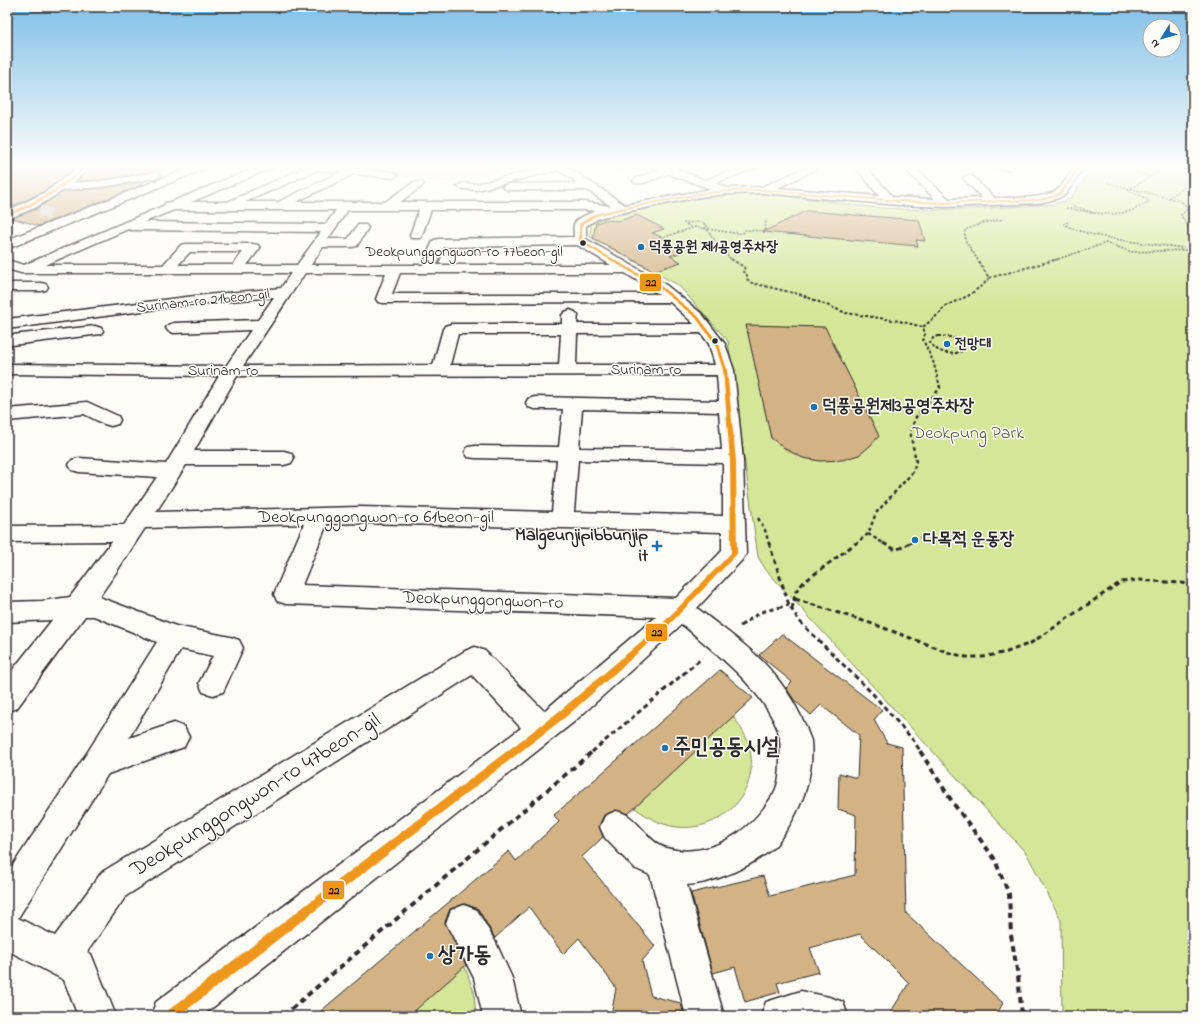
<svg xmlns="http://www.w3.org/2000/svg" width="1200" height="1023" viewBox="0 0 1200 1023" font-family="'Indie Flower','Poor Story',sans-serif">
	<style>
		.built { fill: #f0e6d5 }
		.green { fill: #d6e699; stroke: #808862 }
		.building { fill: #d3b386; stroke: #2b2b2b }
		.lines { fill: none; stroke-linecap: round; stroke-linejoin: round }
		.minor-tunnel { stroke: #d3d2ce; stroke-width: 12; stroke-dasharray: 12 6; stroke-linecap: butt }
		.minor-casing { stroke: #2b2b2b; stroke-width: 3 }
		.path-far4 { stroke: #2b2b2b; stroke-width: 1.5; stroke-dasharray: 2 1.5; stroke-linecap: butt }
		.path-far3 { stroke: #2b2b2b; stroke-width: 2; stroke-dasharray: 3 2; stroke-linecap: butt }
		.path-far2 { stroke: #2b2b2b; stroke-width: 2.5; stroke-dasharray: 3.5 3; stroke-linecap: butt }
		.path-far1 { stroke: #2b2b2b; stroke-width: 3; stroke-dasharray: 5 3.5; stroke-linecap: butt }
		.path { stroke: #2b2b2b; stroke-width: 4; stroke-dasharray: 6 4.5; stroke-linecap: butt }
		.minor { fill: #fdfcf7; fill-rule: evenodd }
		.bus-1-casing { stroke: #fdfcf7; stroke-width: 3 }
		.bus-1 { fill: #ef971d; fill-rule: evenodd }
		.bus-dot { fill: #2b2b2b; stroke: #fdfcf7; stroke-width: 1.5 }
		.poi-dot { fill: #1f6fb2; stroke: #fdfcf7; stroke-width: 1.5 }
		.labels { text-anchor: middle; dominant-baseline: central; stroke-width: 3; stroke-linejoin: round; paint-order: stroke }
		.far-poi-label { font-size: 15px; font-weight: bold; fill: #2b2b2b; stroke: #fdfcf7; text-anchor: start }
		.far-street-label { font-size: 15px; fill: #2b2b2b; stroke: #fdfcf7 }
		.poi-label { font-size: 18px; font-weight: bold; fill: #2b2b2b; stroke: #fdfcf7; text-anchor: start }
		.park-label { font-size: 18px; fill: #565a46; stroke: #fdfcf7 }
		.street-label { font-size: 18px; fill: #2b2b2b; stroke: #fdfcf7 }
		.near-poi-label { font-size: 22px; font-weight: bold; fill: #2b2b2b; stroke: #fdfcf7; text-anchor: start }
		.near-street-label { font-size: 22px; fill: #2b2b2b; stroke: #fdfcf7 }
		.line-badge { stroke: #fdfcf7; stroke-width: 1.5 }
		.pale-badge-label { font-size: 11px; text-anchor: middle; font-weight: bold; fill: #111 }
	</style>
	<rect width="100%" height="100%" fill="#fdfcf7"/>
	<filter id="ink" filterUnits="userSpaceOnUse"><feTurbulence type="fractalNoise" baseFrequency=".025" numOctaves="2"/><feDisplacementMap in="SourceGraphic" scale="8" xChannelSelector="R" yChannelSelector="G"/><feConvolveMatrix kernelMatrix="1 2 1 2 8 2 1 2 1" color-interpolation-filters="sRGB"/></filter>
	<g filter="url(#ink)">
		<path class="built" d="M 349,165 L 524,165 L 459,181 L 436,183 L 395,175 L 398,174 L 395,171 Z"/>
		<path class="green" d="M 1094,165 L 1193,165 L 1193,1016 L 1062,1016 L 1061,920 L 1027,854 L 766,570 L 758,557 L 728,341 L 678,285 L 590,237 L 591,224 L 603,216 C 650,206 699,196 747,194 C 792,193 837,205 882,208 C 940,212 996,208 1054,204 L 1070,199 Z
			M 728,710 C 737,722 747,734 750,750 C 759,794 721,832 677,827 C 658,825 643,814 628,803 Z
			M 463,962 L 474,992 L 476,1016 L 359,1016 Z"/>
		<path class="building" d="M 7,165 L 79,165 L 45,191 L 7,209 Z
			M 93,165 L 169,165 L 159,172 L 156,171 L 102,180 L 77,181 Z
			M 145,181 L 137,187 L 39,226 L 12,218 L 36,209 L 64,191 L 102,188 Z
			M 806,211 L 919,220 L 925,241 L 916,240 L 918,246 L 763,232 Z
			M 637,215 L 664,229 L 652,233 L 670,241 L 665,243 L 683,252 L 670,256 L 681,262 L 654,271 L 593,238 L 596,223 L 605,220 L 619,221 Z
			M 746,325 L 825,327 L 879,436 L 870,446 L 859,455 L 842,460 L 820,461 L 803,458 L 787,450 L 771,438 Z
			M 782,634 L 882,710 L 874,720 L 887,743 L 902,747 L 906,913 L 1003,1003 L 996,1016 L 888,1016 L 909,983 L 860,934 L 810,948 L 819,972 L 777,983 L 780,992 L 745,1002 L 735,967 L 713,973 L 691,893 L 763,876 L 770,896 L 855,875 L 856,815 L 838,809 L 839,773 L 857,778 L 859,735 L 821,705 L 811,715 L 795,701 L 786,688 L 792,682 L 759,655 Z
			M 720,670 L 753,698 L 628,814 L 616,810 L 604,815 L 599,826 L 603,837 L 582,857 L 655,946 L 642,961 L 651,996 L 681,1003 L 684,1016 L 611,1016 L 616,988 L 579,938 L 563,954 L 529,907 L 495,938 L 478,909 L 465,904 L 450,909 L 445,922 L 466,965 L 409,1016 L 315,1016 L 509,851 L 516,861 L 559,822 L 554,815 Z"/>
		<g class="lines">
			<path class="minor-tunnel" d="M 39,211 L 55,215"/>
			<defs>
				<path id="minor" d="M 81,165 L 92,165 L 73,183 L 102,181 L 156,172 L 161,175 L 156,178 L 102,187 L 64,190 L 35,208 L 7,219 L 7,211 L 46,192 Z
					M 196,165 L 204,165 L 205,167 L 204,169 L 7,249 L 7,240 Z
					M 262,165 L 275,165 L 274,167 L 191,202 L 227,202 L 304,168 L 301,165 L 331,165 L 393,172 L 398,175 L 393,178 L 354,174 L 296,202 L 385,202 L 414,182 L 422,182 L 424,184 L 422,186 L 400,202 L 584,202 L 611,206 L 587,190 L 508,190 L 502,187 L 508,184 L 578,183 L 558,170 L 477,190 L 463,189 L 457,186 L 463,183 L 477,184 L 553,165 L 565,165 L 625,205 L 711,189 L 669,174 L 643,183 L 635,183 L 633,181 L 635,179 L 659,170 L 650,167 L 649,165 L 678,167 L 678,170 L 705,180 L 745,165 L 759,165 L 758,167 L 715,183 L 727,188 L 762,187 L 811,165 L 816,168 L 815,170 L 778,188 L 879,196 L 854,165 L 864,165 L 893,197 L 935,199 L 901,165 L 912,165 L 949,199 L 982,198 L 963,178 L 968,175 L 972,176 L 995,198 C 1011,197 1043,200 1057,190 C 1064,185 1070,172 1075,165 L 1085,165 L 1066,194 L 1059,198 L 1039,203 L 946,207 L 898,205 L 763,193 L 726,194 L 699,197 L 616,214 L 599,218 L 586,226 L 586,239 L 666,285 L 702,314 L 725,344 L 734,370 L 743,461 L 746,554 L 742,560 L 697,608 C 718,625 742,641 761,660 C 780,679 795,702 806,727 C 807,732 810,737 811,741 C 814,775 803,805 785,832 C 781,837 778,843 774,847 C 753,866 715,883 687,885 L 724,1016 L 686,1016 L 650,875 L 634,868 L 605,838 L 600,827 L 605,816 L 616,811 C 620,812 624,813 627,815 C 641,824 650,843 666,848 C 711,860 753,830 774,793 C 780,782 780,769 780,758 C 781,746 781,739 777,728 C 760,686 715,653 682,624 L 575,721 L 202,1016 L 151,1016 L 156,1002 L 521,728 L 472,675 L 126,896 L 87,952 L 91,954 L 116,1016 L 78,1016 L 64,980 L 7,950 L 7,874 L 87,753 L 157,642 L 94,616 L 85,616 L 17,708 L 7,712 L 7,677 L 52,620 L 7,622 L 7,602 L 42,601 L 70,597 L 112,541 L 7,542 L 7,526 L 124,525 L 157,477 L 79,472 L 72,470 L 69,465 L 72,460 L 79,458 L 166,464 L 219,376 L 7,374 L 7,364 L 226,366 L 251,330 L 174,333 L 168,331 L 166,328 L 168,325 L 174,323 L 258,320 L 274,297 L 195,304 L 7,329 L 7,319 L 195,296 L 281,288 L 291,273 L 21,273 L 7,269 L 7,260 L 24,265 L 163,206 L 165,203 L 171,202 ZM 318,170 L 340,172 L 278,202 L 245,202 ZM 174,210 L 336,210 L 326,224 L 144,222 ZM 348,210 L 419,210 L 410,235 L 411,238 L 421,238 L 422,235 L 431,210 L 584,210 L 596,211 C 590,213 577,218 574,224 C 573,228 574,233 574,237 L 439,239 L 434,240 L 432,243 L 423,265 L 311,265 L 323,247 L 352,247 L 357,246 L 368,228 L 366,225 L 358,225 L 348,239 L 328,239 ZM 128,229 L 131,230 L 321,232 L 297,265 L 247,265 L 260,248 L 258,245 L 253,244 L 186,244 L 181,245 L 163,265 L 45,265 ZM 577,245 L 611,265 L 437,265 L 444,247 ZM 190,252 L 243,252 L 233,265 L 178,265 ZM 305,273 L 386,273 L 376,299 L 378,302 L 383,303 L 670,302 L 694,324 L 577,324 L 578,315 L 575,312 L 570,310 L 565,312 L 562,315 L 562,324 L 451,324 L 445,326 L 443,329 L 433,365 L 243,366 ZM 400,273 L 625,273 L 659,294 L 392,294 ZM 701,333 L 709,344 L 715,365 L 576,365 L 577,334 ZM 458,334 L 561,334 L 559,365 L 450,365 ZM 717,375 L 719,401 L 535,397 L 528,399 L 526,403 L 528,407 L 535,409 L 563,409 L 559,447 L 475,446 L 468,447 L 465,452 L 468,457 L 475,458 L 557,460 L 552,512 L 360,507 L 156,512 L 186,465 L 284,465 L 291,463 L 294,458 L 291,453 L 284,451 L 194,451 L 237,376 ZM 582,409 L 719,412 L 722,450 L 579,448 ZM 578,460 L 723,463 L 723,516 L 574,512 ZM 360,523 L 722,532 L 722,551 L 676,598 L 302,585 L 327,524 ZM 304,524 L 274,594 L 277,601 L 286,604 L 656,617 L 544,711 L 485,651 L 475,647 L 465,651 L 102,872 L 55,936 L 18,918 L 108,774 L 184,747 L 189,737 L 184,727 L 174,723 L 129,738 L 181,649 L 213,656 L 199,683 L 203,692 L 213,695 L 223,692 L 243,648 L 239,640 L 230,637 L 176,626 L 99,597 L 117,571 L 145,528 Z
					M 613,165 L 628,165 L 627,167 L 617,170 L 612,167 Z
					M 993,165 L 1016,165 C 1011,173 1002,169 994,167 Z
					M 7,283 L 41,283 L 46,284 L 48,287 L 46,290 L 41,291 L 7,291 Z
					M 95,326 L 101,328 L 103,331 L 101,334 L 12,345 L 7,344 L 7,336 L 12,335 Z
					M 87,402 L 118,416 L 120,420 L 118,424 L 111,426 L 104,424 L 84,414 L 7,421 L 7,409 Z
					M 464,905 L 477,910 L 496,943 L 512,978 L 521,1016 L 483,1016 L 474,978 L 446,923 L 451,910 Z
					M 801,991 L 829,997 L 843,1002 L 848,1016 L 761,1016 L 766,1002 Z"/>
			</defs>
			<use href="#minor" class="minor-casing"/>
			<path class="path-far4" d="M 1140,165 L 1136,165 L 1133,168 L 1138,173 L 1149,176
				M 1107,183 L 1181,201 L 1188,208 L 1181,215 L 1193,235
				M 1169,198 L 1193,181
				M 1066,208 L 1094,213 L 1071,205
				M 1188,208 L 1193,206
				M 1094,213 C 1114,215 1131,214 1148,202 L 1147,199 L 1128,190 L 1165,168 L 1148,165
				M 1068,222 L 1064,224 C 1092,240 1150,243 1183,248
				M 691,227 L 684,223 L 702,222 L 710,228
				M 705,227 L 722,250 L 732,260
				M 664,237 L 695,227 L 733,233 L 743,233 L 745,230 L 765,231 L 766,220
				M 1193,248 L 1190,250 L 1193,253
				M 978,260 L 965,240 L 965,230 L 983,223 L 1004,219
				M 1055,260 L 1106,243 L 1132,252 L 1190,250"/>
			<path class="path-far3" d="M 731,259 L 744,267 L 745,270 L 743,272 L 747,275 L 747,279 L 752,283 L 802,295 L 846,313 L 899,321 L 923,327
				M 989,278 L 1058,259
				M 938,336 C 949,336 961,338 965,349 C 954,357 937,354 930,342 L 934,337 Z
				M 939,383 L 933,361 L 923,340 L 925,334 L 923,327 L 940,313 L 945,306 L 968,296 L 984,284 L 989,278 L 977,259"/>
			<path class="path-far2" d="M 758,518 L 765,530 L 769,544
				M 868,534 L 885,544
				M 855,544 L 868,534 L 876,513 L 913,472 L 916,461 L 910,432 L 916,417 L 940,388 L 939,382
				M 908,544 L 930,533"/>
			<path class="path-far1" d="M 769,543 L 789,605 L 799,621 L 873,694 L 913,740 L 921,752
				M 883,543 L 896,550 L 910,543
				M 795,599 L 876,625 L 950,653 L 966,657 L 983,657 L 1007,652 L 1031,643 L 1121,582 L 1139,580 L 1193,584
				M 792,609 L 796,591 L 804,582 L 856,543
				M 740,626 L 761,612 L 789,605
				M 592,752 L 702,658"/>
			<path class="path" d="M 920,751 L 953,803 L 994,858 L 1009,894 L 1011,935 L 1018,976 L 1022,1016
				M 283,1016 L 593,751"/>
			<use href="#minor" class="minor"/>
			<defs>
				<path id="bus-1" d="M 86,165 L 88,165 C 66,187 37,206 7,216 L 7,214 C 36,202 62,186 86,165 Z
					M 1079,165 L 1081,165 L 1063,193 L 1056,197 L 1039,201 L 946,204 L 898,202 L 763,191 L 726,192 L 699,195 L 616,211 L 596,216 L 582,225 L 582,241 L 662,287 L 698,316 L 719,344 L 727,370 L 736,461 L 737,554 L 667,627 L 568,715 L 179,1016 L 165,1016 L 166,1012 L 562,709 L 663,623 L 731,553 L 730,461 L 723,370 L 715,344 L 696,318 L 660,289 L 579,242 L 579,224 L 594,214 L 616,209 L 699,193 L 726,190 L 763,189 L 898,200 L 946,202 L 1039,199 L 1054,195 L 1061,191 Z"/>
			</defs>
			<use href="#bus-1" class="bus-1-casing"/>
			<use href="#bus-1" class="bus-1"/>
		</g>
	</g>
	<linearGradient id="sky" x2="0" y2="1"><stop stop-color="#80bfe7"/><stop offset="0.54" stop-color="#fefefb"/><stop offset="1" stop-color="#fefefb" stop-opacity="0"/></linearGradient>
	<rect width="1200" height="308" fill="url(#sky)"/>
	<g class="bus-dot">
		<circle cx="583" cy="243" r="3.5"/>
		<circle cx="715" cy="341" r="3.5"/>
	</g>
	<g class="poi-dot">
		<circle cx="641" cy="247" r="4"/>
		<circle cx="947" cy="344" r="4"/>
		<circle cx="814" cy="407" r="4"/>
		<circle cx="915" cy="540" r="4"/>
		<path d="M655 540h4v4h4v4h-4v4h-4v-4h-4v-4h4z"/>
		<circle cx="665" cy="748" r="4"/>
		<circle cx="430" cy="956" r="4"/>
	</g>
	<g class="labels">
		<g class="far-poi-label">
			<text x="649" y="247">덕풍공원 제1공영주차장</text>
			<text x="955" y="344">전망대</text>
		</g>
		<g class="far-street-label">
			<text x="464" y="252">Deokpunggongwon-ro 77beon-gil</text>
			<text transform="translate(203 301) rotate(-6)">Surinam-ro 21beon-gil</text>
			<text x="646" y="370">Surinam-ro</text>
			<text x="223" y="371">Surinam-ro</text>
		</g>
		<g class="poi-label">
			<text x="822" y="407">덕풍공원제3공영주차장</text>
			<text x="648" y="536" text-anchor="end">Malgeunjipibbunjip<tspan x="648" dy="21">it</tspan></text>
			<text x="923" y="540">다목적 운동장</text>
		</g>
		<g class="park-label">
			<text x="968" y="434">Deokpung Park</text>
		</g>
		<g class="street-label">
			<text x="376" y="518">Deokpunggongwon-ro 61beon-gil</text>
			<text transform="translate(483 601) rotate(2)">Deokpunggongwon-ro</text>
		</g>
		<g class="near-poi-label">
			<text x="673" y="748">주민공동시설</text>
			<text x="438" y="956">상가동</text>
		</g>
		<g class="near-street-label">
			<text transform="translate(256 796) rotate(-32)">Deokpunggongwon-ro 47beon-gil</text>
		</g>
	</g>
	<g class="line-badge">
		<rect x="639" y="273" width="23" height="19" rx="4" fill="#ef971d"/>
		<rect x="645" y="623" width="23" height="19" rx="4" fill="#ef971d"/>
		<rect x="322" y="880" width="23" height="20" rx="4" fill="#ef971d"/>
	</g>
	<g class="pale-badge-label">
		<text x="651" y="286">22</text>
		<text x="657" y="636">22</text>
		<text x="334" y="894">22</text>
	</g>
	<rect width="1200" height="1023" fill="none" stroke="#fdfcf7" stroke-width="24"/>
	<rect x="12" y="12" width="1176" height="999" fill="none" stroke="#2b2b2b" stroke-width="1.5" filter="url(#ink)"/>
	<g transform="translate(1162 38) rotate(233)"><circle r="19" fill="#fdfcf7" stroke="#a9a8a5"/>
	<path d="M0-3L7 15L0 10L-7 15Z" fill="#1f6fb2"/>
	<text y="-6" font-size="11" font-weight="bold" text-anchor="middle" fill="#2b2b2b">N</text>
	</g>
</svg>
